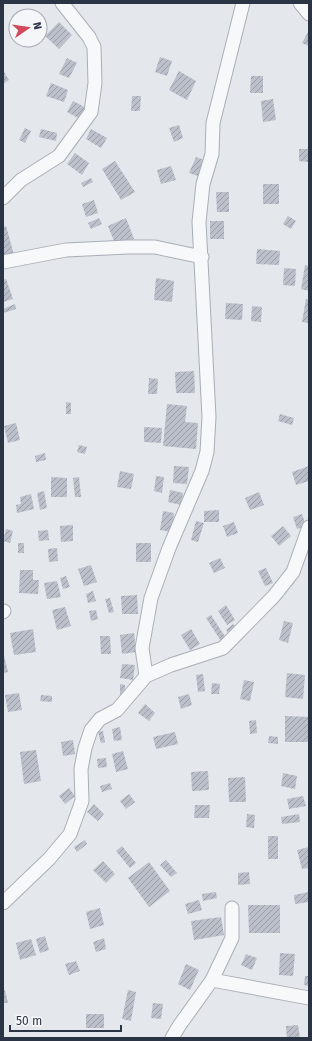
<svg xmlns="http://www.w3.org/2000/svg" width="312" height="1041" viewBox="0 0 312 1041" font-family="'Fira Sans',sans-serif">
	<style>
		.building { fill: url(#building-hatch) }
		.lines { fill: none; stroke-linecap: round; stroke-linejoin: round }
		.street-casing { stroke: #a9aeb7; stroke-width: 15 }
		.street { stroke: #f7f8fa; stroke-width: 13 }
	</style>
	<defs>
		<pattern id="building-hatch" width="6" height="6" patternUnits="userSpaceOnUse"><rect width="6" height="6" fill="#bbc0ca"/><path d="M-1 1l2-2M0 6l6-6M5 7l2-2" fill="none" stroke="#989da6"/></pattern>
	</defs>
	<rect width="100%" height="100%" fill="#e4e7ec"/>
	<path class="building" d="M 59,22 L 72,35 L 59,49 L 45,36 Z
		M 309,30 L 309,46 L 302,43 Z
		M 160,57 L 172,61 L 167,76 L 155,72 Z
		M 67,58 L 77,63 L 69,78 L 59,74 Z
		M 3,70 L 9,80 L 3,84 Z
		M 179,71 L 196,81 L 187,100 L 169,90 Z
		M 251,76 L 263,76 L 263,93 L 250,93 Z
		M 51,83 L 68,90 L 64,102 L 46,96 Z
		M 132,96 L 141,96 L 140,111 L 131,111 Z
		M 273,99 L 276,120 L 263,122 L 261,101 Z
		M 73,101 L 88,109 L 82,120 L 67,112 Z
		M 179,125 L 183,138 L 174,142 L 169,128 Z
		M 25,128 L 31,131 L 25,143 L 19,140 Z
		M 41,129 L 57,133 L 56,141 L 39,137 Z
		M 91,129 L 107,138 L 101,148 L 86,139 Z
		M 299,149 L 309,149 L 309,162 L 299,161 Z
		M 75,153 L 89,163 L 82,175 L 67,164 Z
		M 196,157 L 204,160 L 198,176 L 189,173 Z
		M 115,161 L 135,192 L 121,200 L 102,169 Z
		M 171,166 L 176,180 L 161,184 L 157,170 Z
		M 91,178 L 93,182 L 83,187 L 81,183 Z
		M 263,184 L 279,184 L 279,204 L 263,204 Z
		M 216,192 L 229,192 L 229,212 L 217,212 Z
		M 94,200 L 98,213 L 86,217 L 82,204 Z
		M 288,216 L 296,221 L 291,229 L 283,224 Z
		M 99,218 L 102,224 L 91,229 L 88,223 Z
		M 126,218 L 134,239 L 116,246 L 108,226 Z
		M 210,221 L 224,221 L 224,239 L 210,239 Z
		M 6,226 L 14,255 L 3,258 L 3,227 Z
		M 257,249 L 280,251 L 279,265 L 256,264 Z
		M 305,265 L 309,266 L 309,291 L 301,289 Z
		M 284,268 L 296,269 L 295,286 L 283,285 Z
		M 156,278 L 174,281 L 172,302 L 154,300 Z
		M 6,279 L 13,299 L 3,302 L 3,280 Z
		M 306,299 L 309,300 L 309,323 L 302,322 Z
		M 226,303 L 243,304 L 242,320 L 225,319 Z
		M 15,304 L 16,309 L 3,313 L 3,309 Z
		M 252,306 L 262,307 L 261,322 L 251,321 Z
		M 194,371 L 195,393 L 176,393 L 175,372 Z
		M 149,378 L 158,379 L 157,394 L 148,394 Z
		M 66,402 L 71,403 L 71,414 L 66,414 Z
		M 167,404 L 187,406 L 185,422 L 198,423 L 196,449 L 163,446 Z
		M 280,414 L 294,418 L 292,425 L 278,421 Z
		M 16,423 L 20,440 L 8,443 L 4,426 Z
		M 144,427 L 162,428 L 161,443 L 144,442 Z
		M 79,445 L 87,447 L 85,454 L 77,452 Z
		M 45,453 L 46,460 L 36,462 L 35,456 Z
		M 174,466 L 189,467 L 187,484 L 173,483 Z
		M 309,466 L 309,481 L 296,485 L 292,472 Z
		M 120,471 L 134,474 L 131,489 L 117,487 Z
		M 156,476 L 164,477 L 162,493 L 154,491 Z
		M 51,477 L 67,478 L 67,497 L 51,497 Z
		M 79,477 L 81,497 L 75,497 L 73,478 Z
		M 170,490 L 183,493 L 181,505 L 168,502 Z
		M 44,491 L 47,508 L 40,510 L 37,493 Z
		M 259,492 L 264,505 L 250,510 L 245,498 Z
		M 31,494 L 34,509 L 17,513 L 16,505 L 21,504 L 20,497 Z
		M 219,510 L 219,522 L 204,522 L 204,511 Z
		M 163,511 L 174,513 L 172,532 L 160,530 Z
		M 302,514 L 306,526 L 297,529 L 293,517 Z
		M 196,521 L 204,523 L 198,542 L 191,540 Z
		M 234,522 L 238,533 L 227,537 L 223,526 Z
		M 73,525 L 73,541 L 61,542 L 60,526 Z
		M 283,526 L 291,536 L 279,546 L 271,536 Z
		M 6,529 L 13,531 L 10,543 L 3,541 Z
		M 48,530 L 49,540 L 39,541 L 38,531 Z
		M 18,543 L 24,543 L 24,553 L 18,553 Z
		M 136,543 L 151,543 L 151,562 L 136,562 Z
		M 57,548 L 58,561 L 49,562 L 48,549 Z
		M 220,558 L 225,568 L 214,573 L 209,563 Z
		M 91,565 L 97,582 L 84,586 L 78,569 Z
		M 266,568 L 273,583 L 265,586 L 258,571 Z
		M 20,570 L 33,570 L 33,580 L 39,580 L 38,594 L 19,593 Z
		M 66,576 L 70,587 L 63,589 L 60,578 Z
		M 57,581 L 61,597 L 47,599 L 44,583 Z
		M 93,591 L 96,601 L 88,603 L 86,594 Z
		M 137,595 L 138,614 L 122,614 L 121,596 Z
		M 110,598 L 114,612 L 109,613 L 105,599 Z
		M 226,605 L 235,620 L 227,625 L 218,611 Z
		M 65,607 L 71,626 L 57,630 L 52,610 Z
		M 96,610 L 98,619 L 91,621 L 89,611 Z
		M 211,615 L 226,638 L 221,641 L 206,618 Z
		M 284,621 L 293,623 L 288,643 L 279,640 Z
		M 233,624 L 237,629 L 230,635 L 226,630 Z
		M 33,629 L 36,652 L 14,655 L 10,633 Z
		M 191,629 L 200,644 L 190,650 L 181,635 Z
		M 134,633 L 136,652 L 122,654 L 120,635 Z
		M 100,636 L 110,636 L 111,654 L 101,654 Z
		M 3,651 L 8,672 L 3,673 Z
		M 122,664 L 135,665 L 133,680 L 120,678 Z
		M 287,673 L 305,675 L 303,699 L 285,697 Z
		M 203,674 L 205,691 L 198,692 L 196,675 Z
		M 244,680 L 254,682 L 250,701 L 240,699 Z
		M 212,683 L 220,684 L 219,694 L 211,694 Z
		M 120,684 L 125,685 L 125,698 L 120,698 Z
		M 19,693 L 22,710 L 8,712 L 5,695 Z
		M 189,694 L 192,705 L 181,709 L 178,697 Z
		M 41,695 L 52,696 L 52,702 L 40,701 Z
		M 145,704 L 155,713 L 149,721 L 138,713 Z
		M 285,716 L 309,717 L 308,742 L 285,742 Z
		M 256,720 L 257,733 L 250,734 L 249,721 Z
		M 120,727 L 122,740 L 114,741 L 112,729 Z
		M 103,731 L 105,742 L 101,743 L 98,732 Z
		M 175,732 L 178,744 L 156,749 L 153,737 Z
		M 269,736 L 278,737 L 278,744 L 268,743 Z
		M 73,740 L 75,754 L 63,756 L 61,742 Z
		M 36,750 L 41,781 L 24,784 L 20,752 Z
		M 123,751 L 128,769 L 116,772 L 112,754 Z
		M 106,758 L 107,767 L 98,768 L 97,759 Z
		M 208,771 L 209,790 L 192,791 L 191,772 Z
		M 283,773 L 297,776 L 295,789 L 281,786 Z
		M 245,777 L 246,802 L 229,802 L 228,778 Z
		M 110,783 L 112,789 L 102,792 L 100,786 Z
		M 69,788 L 75,796 L 65,804 L 59,796 Z
		M 129,794 L 135,802 L 126,809 L 120,801 Z
		M 303,796 L 306,806 L 289,809 L 287,799 Z
		M 94,804 L 104,814 L 98,821 L 87,812 Z
		M 195,805 L 210,805 L 209,818 L 194,818 Z
		M 247,814 L 255,815 L 254,828 L 246,827 Z
		M 299,814 L 300,822 L 282,824 L 281,817 Z
		M 268,836 L 278,836 L 278,859 L 268,859 Z
		M 85,840 L 87,844 L 77,852 L 74,847 Z
		M 122,846 L 136,863 L 130,868 L 116,851 Z
		M 309,847 L 309,868 L 302,869 L 297,850 Z
		M 166,860 L 177,873 L 171,877 L 160,865 Z
		M 103,861 L 115,874 L 106,883 L 93,870 Z
		M 149,862 L 170,891 L 149,907 L 128,878 Z
		M 249,872 L 250,884 L 238,885 L 238,873 Z
		M 216,892 L 217,898 L 203,901 L 202,894 Z
		M 309,892 L 309,902 L 295,904 L 294,895 Z
		M 199,900 L 202,910 L 188,914 L 185,904 Z
		M 248,905 L 280,905 L 280,933 L 249,933 Z
		M 100,908 L 104,925 L 90,929 L 86,912 Z
		M 221,917 L 224,935 L 194,940 L 191,921 Z
		M 45,936 L 49,950 L 40,953 L 36,939 Z
		M 104,938 L 106,949 L 96,952 L 93,942 Z
		M 31,939 L 36,955 L 20,960 L 16,943 Z
		M 280,953 L 295,954 L 293,976 L 279,975 Z
		M 246,954 L 257,958 L 252,970 L 241,965 Z
		M 76,961 L 80,971 L 69,975 L 65,964 Z
		M 186,964 L 199,970 L 190,990 L 178,984 Z
		M 305,976 L 309,976 L 309,986 L 304,985 Z
		M 5,990 L 8,1003 L 3,1003 L 3,991 Z
		M 128,990 L 136,992 L 131,1021 L 122,1019 Z
		M 153,1003 L 163,1004 L 161,1019 L 151,1018 Z
		M 86,1014 L 104,1014 L 104,1028 L 86,1028 Z
		M 298,1025 L 300,1038 L 287,1038 L 286,1026 Z"/>
	<g class="lines">
		<defs>
			<path id="street" d="M 300,3 L 309,14
				M 3,198 L 21,180 L 59,156 L 91,112 L 95,83 L 94,47 L 89,37 L 62,3
				M 3,262 L 66,250 L 128,247 L 155,247 L 202,257
				M 3,612 L 4,611
				M 146,676 L 171,665 L 223,648 L 274,596 L 293,572 L 309,527
				M 3,903 L 49,859 L 70,834 L 82,801 L 81,769 L 85,748 L 91,730 L 100,719 L 117,710 L 146,676 L 142,648 L 151,598 L 169,548 L 202,471 L 207,452 L 209,417 L 199,222 L 203,184 L 212,154 L 213,123 L 243,3
				M 212,980 L 309,998
				M 172,1038 L 179,1026 L 212,980 L 232,938 L 232,908"/>
		</defs>
		<use href="#street" class="street-casing"/>
		<use href="#street" class="street"/>
	</g>
	<rect width="312" height="1041" fill="none" stroke="#2b3445" stroke-width="8"/>
	<g transform="translate(28 28) rotate(77)"><circle r="19" fill="#f4f6f9" stroke="#a4a8b1"/>
	<path d="M0-3L7 15L0 10L-7 15Z" fill="#d1495b"/>
	<text y="-6" font-size="11" font-weight="bold" text-anchor="middle" fill="#2b3445">N</text>
	</g>
	<path d="M10 1025v6h111v-6" fill="none" stroke="#2b3445" stroke-width="2"/>
	<text x="16" y="1025" font-size="12" fill="#2b3445" stroke="#f4f6f9" stroke-width="3" paint-order="stroke">50 m</text>
</svg>
